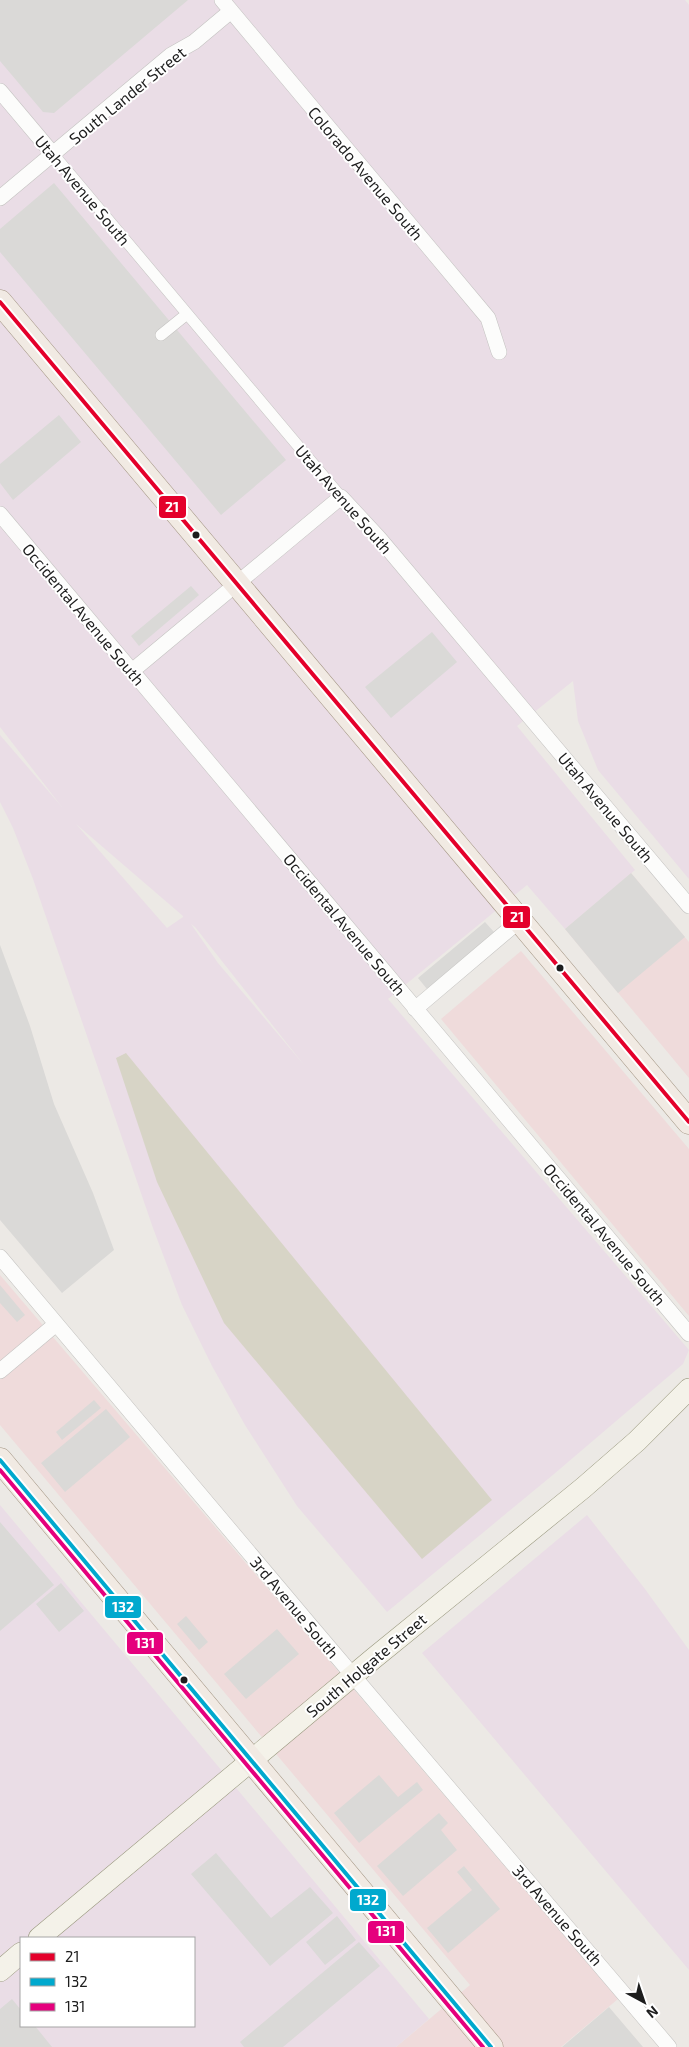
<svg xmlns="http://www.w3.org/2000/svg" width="689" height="2047" viewBox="0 0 689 2047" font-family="'Exo 2',sans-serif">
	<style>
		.commercial { fill: #efdbdb }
		.industrial { fill: #eadde6; fill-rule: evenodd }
		.construction { fill: #d7d4c6 }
		.parking { fill: #dad9d7 }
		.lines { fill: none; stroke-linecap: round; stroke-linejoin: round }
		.pedestrian-casing { stroke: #c4c3c1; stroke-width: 12 }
		.minor-casing { stroke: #c4c3c1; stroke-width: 16 }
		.secondary-casing { stroke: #97967c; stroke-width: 22 }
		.primary-casing { stroke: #a29482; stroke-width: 25 }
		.pedestrian { stroke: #fcfcfb; stroke-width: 11 }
		.minor { stroke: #fcfcfb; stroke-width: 15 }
		.secondary { stroke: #f4f2e9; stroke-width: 21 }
		.primary { stroke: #f1eae3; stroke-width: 24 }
		.bus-1-casing { stroke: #fff; stroke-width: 8 }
		.bus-2-casing { stroke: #fff; stroke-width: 8 }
		.bus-3-casing { stroke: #fff; stroke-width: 8 }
		.bus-1 { stroke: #e4002b; stroke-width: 4 }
		.bus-2 { stroke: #00a9ce; stroke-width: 4 }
		.bus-3 { stroke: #e5007d; stroke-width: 4 }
		.bus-dot { fill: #1d1d1d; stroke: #fff; stroke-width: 2 }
		.labels { text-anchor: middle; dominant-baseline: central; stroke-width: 4; stroke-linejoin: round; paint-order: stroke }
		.street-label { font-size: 16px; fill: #1d1d1d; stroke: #fff }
		.line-badge { stroke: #fff; stroke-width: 2 }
		.badge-label { font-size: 14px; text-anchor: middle; font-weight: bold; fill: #fff }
	</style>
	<rect width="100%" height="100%" fill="#ece9e5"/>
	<path class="commercial" d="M 631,873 L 689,942 L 689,1078 L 565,929 Z
		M 521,951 L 689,1149 L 689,1316 L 441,1019 Z
		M 0,1275 L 618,1999 L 561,2047 L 396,2047 L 470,1985 L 0,1425 Z"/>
	<path class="industrial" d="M 0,0 L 685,0 L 689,5 L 689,879 L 598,770 L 578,721 L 573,681 L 517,726 L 635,870 L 565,929 L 527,885 L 388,999 L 689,1350 L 683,1364 L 554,1474 L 387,1612 L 297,1506 L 245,1425 L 212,1366 L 182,1305 L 153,1228 L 33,879 L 13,828 L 0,802 L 0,735 L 62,807 L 0,727 ZM 76,824 L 183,916 L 183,917 L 167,928 ZM 191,924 L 195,927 L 304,1065 L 218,963 Z
		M 0,1505 L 429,2019 L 396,2047 L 0,2047 ZM 21,1938 L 194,1938 L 194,2026 L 21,2026 Z
		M 587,1515 L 645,1589 L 689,1650 L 689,1970 L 422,1653 Z"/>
	<path class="construction" d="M 126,1053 L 492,1500 L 422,1559 L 224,1323 L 157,1182 L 116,1058 Z"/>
	<path class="parking" d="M 0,0 L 188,0 L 54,113 L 43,112 L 0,61 Z
		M 54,183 L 286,460 L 221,515 L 0,252 L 0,229 Z
		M 59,415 L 81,442 L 13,500 L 0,483 L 0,464 Z
		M 191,586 L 199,595 L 139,646 L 131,636 Z
		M 432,632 L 457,662 L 391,718 L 365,687 Z
		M 631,873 L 685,937 L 618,993 L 565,929 Z
		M 485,922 L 494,932 L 427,989 L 418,978 Z
		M 0,945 L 30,1026 L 54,1104 L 93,1193 L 114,1250 L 62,1293 L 0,1220 Z
		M 0,1285 L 25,1315 L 17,1322 L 0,1303 Z
		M 94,1400 L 101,1408 L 62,1440 L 56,1432 Z
		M 106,1409 L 130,1437 L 65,1492 L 41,1463 Z
		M 0,1522 L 54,1585 L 0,1631 Z
		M 61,1583 L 84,1611 L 59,1632 L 36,1604 Z
		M 186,1616 L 208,1642 L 199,1650 L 177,1624 Z
		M 277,1629 L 299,1654 L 246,1699 L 224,1674 Z
		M 379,1775 L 398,1797 L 417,1782 L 423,1790 L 359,1843 L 334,1813 Z
		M 439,1813 L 448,1823 L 441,1830 L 457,1850 L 403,1896 L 377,1866 Z
		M 216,1853 L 271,1918 L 310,1887 L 333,1913 L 270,1966 L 191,1874 Z
		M 464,1866 L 500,1909 L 448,1953 L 427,1928 L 472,1890 L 457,1872 Z
		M 337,1916 L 356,1940 L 325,1965 L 306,1942 Z
		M 359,1942 L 380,1966 L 283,2047 L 244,2047 L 240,2042 Z
		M 12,1999 L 21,2010 L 21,2026 L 35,2026 L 52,2047 L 0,2047 L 0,2009 Z
		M 609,2007 L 643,2047 L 562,2047 Z"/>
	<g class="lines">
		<defs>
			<path id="pedestrian" d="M 53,154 L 341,497
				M 161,335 L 187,314"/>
			<path id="minor" d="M 222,0 L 488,318 L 499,352
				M 0,91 L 53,154
				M 0,198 L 171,55 L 194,42 L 231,11
				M 0,514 L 689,1334
				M 132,671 L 341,497 L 379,538 L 689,906
				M 415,1009 L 520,920
				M 0,1257 L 310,1625 L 669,2047
				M 0,1371 L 56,1324"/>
			<path id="secondary" d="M 39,1938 L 374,1658 L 583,1488 L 637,1441 L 689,1389
				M 0,1971 L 21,1953"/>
			<path id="primary" d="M 0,302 L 689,1122
				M 0,1460 L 491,2047"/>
		</defs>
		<use href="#pedestrian" class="pedestrian-casing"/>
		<use href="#minor" class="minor-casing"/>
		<use href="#secondary" class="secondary-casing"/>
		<use href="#primary" class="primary-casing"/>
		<use href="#pedestrian" class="pedestrian"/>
		<use href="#minor" class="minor"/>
		<use href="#secondary" class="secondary"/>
		<use href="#primary" class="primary"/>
		<defs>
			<path id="bus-1" d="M 0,302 L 689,1122"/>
			<path id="bus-2" d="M 0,1460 L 491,2047"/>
			<path id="bus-3" d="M 0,1470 L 483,2047"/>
		</defs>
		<use href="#bus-1" class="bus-1-casing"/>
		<use href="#bus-2" class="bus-2-casing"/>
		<use href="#bus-3" class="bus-3-casing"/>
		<use href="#bus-1" class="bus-1"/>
		<use href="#bus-2" class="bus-2"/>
		<use href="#bus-3" class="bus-3"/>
	</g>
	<g class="bus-dot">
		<circle cx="196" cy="535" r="4.5"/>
		<circle cx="560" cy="968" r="4.5"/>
		<circle cx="184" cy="1680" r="4.5"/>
	</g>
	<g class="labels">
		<g class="street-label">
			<text transform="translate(127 95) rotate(-39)">South Lander Street</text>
			<text transform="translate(366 173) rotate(50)">Colorado Avenue South</text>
			<text transform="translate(83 190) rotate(50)">Utah Avenue South</text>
			<text transform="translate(344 499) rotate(49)">Utah Avenue South</text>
			<text transform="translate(84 614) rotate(50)">Occidental Avenue South</text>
			<text transform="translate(606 807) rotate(50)">Utah Avenue South</text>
			<text transform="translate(345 924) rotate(50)">Occidental Avenue South</text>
			<text transform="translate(605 1234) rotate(50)">Occidental Avenue South</text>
			<text transform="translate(295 1607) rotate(50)">3rd Avenue South</text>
			<text transform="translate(366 1665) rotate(-40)">South Holgate Street</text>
			<text transform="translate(558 1915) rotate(49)">3rd Avenue South</text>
		</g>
	</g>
	<g class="line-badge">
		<rect x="158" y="495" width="29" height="24" rx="5" fill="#e4002b"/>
		<rect x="502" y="905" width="29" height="24" rx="5" fill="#e4002b"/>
		<rect x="104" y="1595" width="38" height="24" rx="5" fill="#00a9ce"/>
		<rect x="126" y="1631" width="38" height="24" rx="5" fill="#e5007d"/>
		<rect x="349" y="1888" width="38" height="24" rx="5" fill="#00a9ce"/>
		<rect x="367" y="1920" width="38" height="24" rx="5" fill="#e5007d"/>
	</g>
	<g class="badge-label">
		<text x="172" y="512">21</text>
		<text x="517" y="922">21</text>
		<text x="123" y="1612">132</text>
		<text x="145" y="1648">131</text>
		<text x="368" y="1905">132</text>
		<text x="386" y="1936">131</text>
	</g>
	<rect x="20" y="1937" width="175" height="90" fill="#ffffff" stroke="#a5a5a5"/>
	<rect x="30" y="1953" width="25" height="8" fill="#e4002b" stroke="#a5a5a5"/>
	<text x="65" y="1962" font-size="15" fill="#1d1d1d">21</text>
	<rect x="30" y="1978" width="25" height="8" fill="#00a9ce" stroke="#a5a5a5"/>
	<text x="65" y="1987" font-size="15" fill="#1d1d1d">132</text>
	<rect x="30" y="2003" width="25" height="8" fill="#e5007d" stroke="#a5a5a5"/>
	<text x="65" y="2012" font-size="15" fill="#1d1d1d">131</text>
	<g transform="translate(644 2002) rotate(140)" stroke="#ffffff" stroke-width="4" paint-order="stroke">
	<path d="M0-4L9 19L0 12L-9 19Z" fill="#1d1d1d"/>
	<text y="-8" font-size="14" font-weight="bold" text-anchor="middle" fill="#1d1d1d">N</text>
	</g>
</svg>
